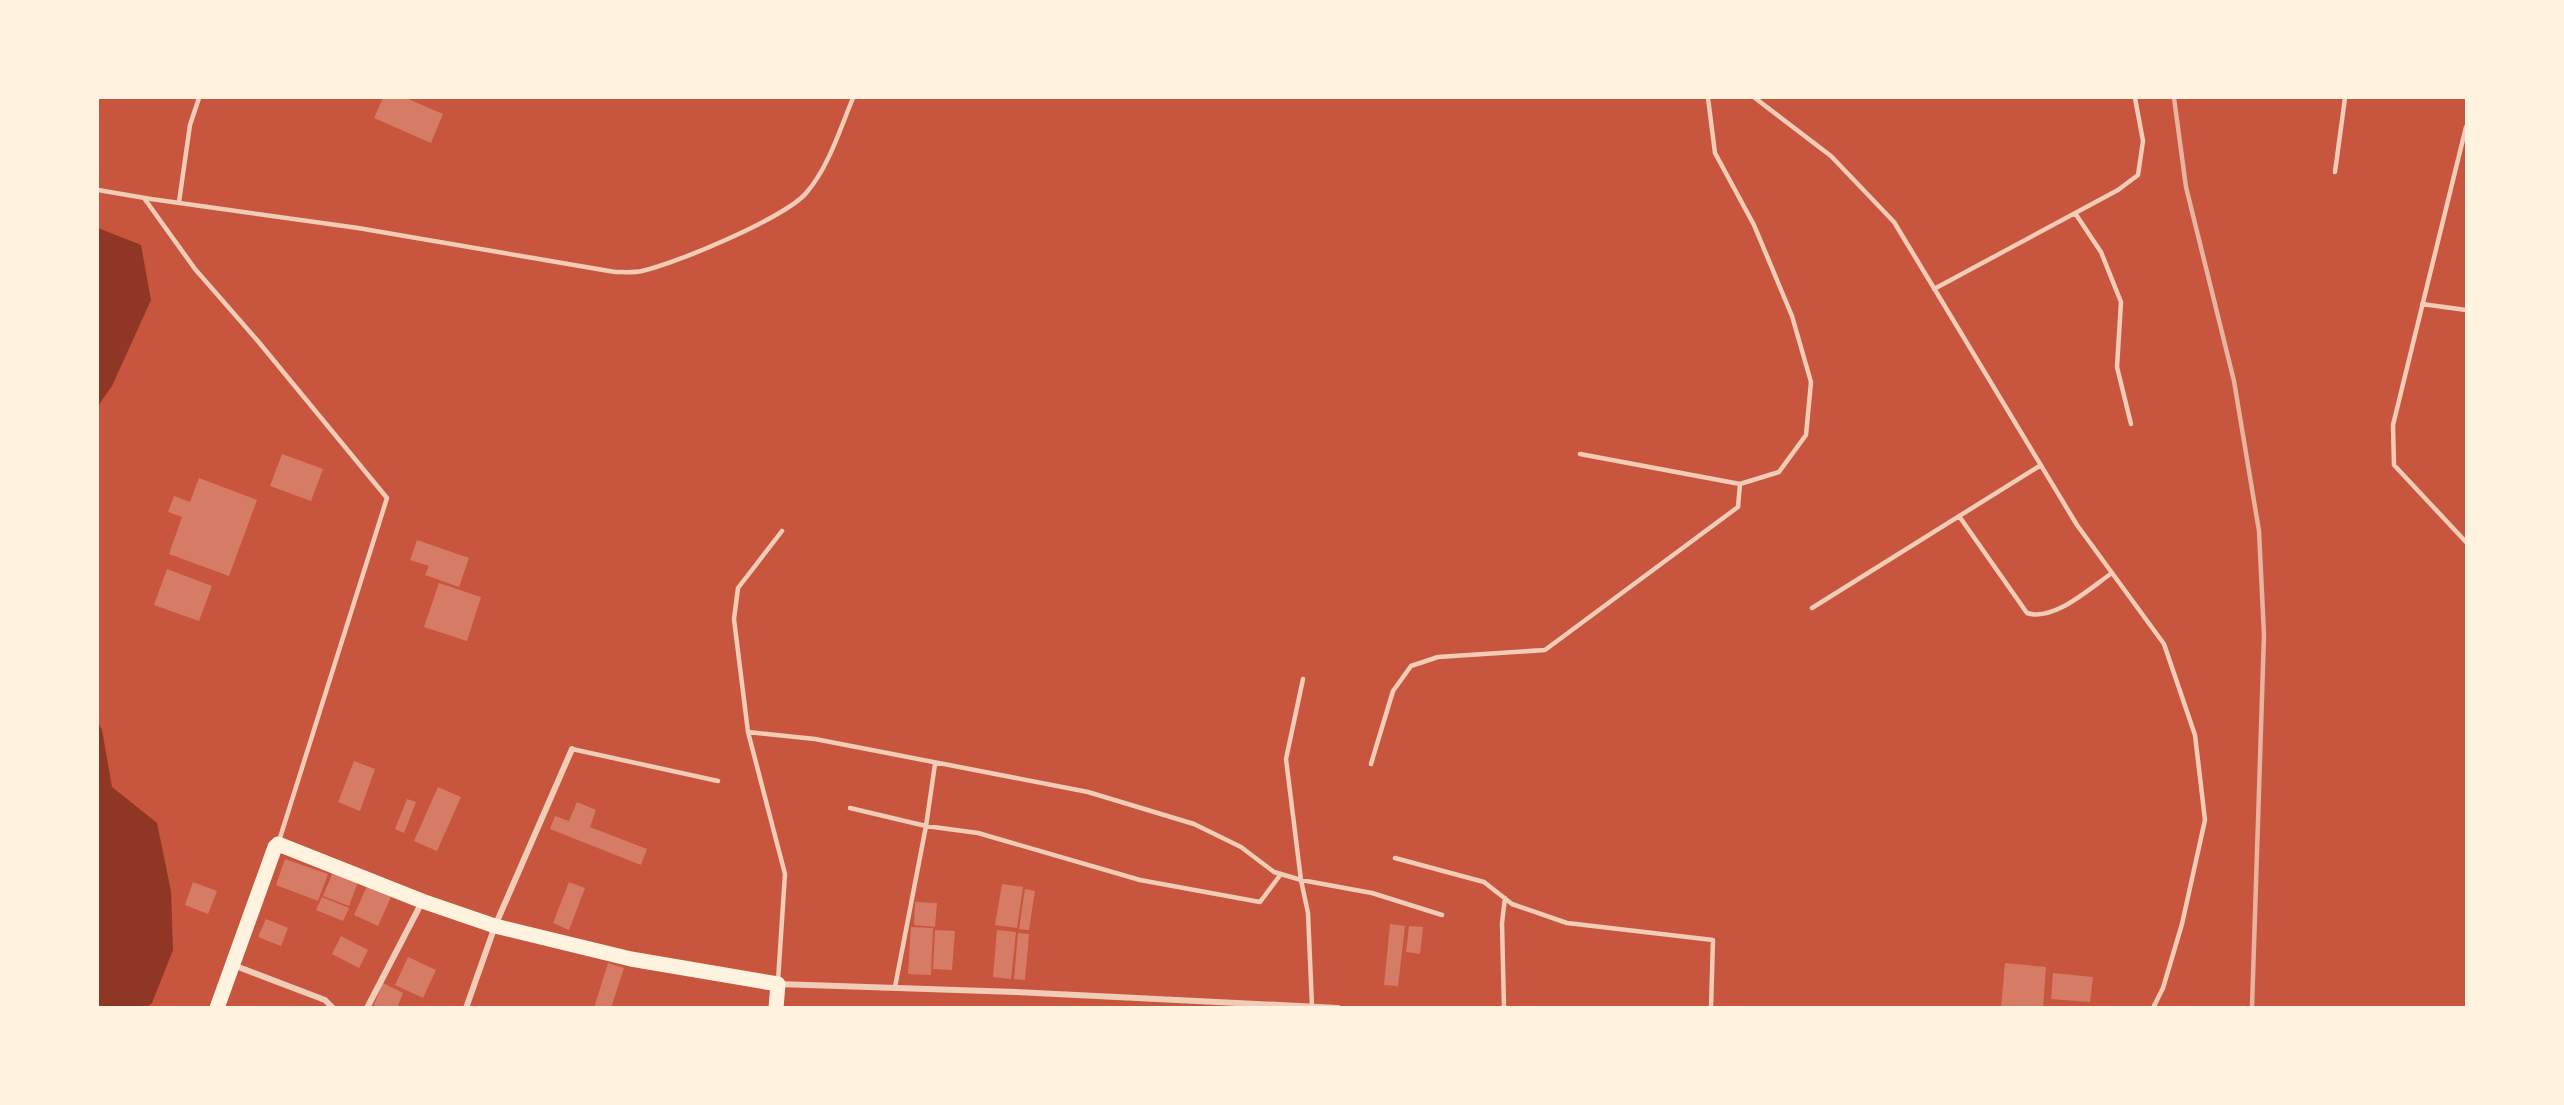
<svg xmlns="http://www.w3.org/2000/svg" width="2564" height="1105" viewBox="0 0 2564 1105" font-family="'PT Sans Narrow',sans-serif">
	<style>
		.water { fill: #8f3625 }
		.building { fill: #d67c66 }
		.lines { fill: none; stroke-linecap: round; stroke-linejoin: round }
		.service { stroke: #f1ccb7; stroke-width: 4.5 }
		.minor { stroke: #f1ccb7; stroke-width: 6 }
		.primary { stroke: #fff3e0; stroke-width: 15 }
		.rail { stroke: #e9b49f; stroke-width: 4.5 }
	</style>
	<rect width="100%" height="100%" fill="#c8553d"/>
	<path class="water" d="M 98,228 L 141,245 L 151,300 L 112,386 L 98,406 Z
		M 98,722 L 102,730 L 112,787 L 157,823 L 171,891 L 173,950 L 152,1003 L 147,1007 L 98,1007 Z"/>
	<path class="building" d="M 383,98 L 406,98 L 443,114 L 431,143 L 374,118 Z
		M 282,454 L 323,469 L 311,501 L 270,486 Z
		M 199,478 L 257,500 L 229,576 L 169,554 L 182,517 L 168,512 L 174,496 L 190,502 Z
		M 417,540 L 469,558 L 459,587 L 425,575 L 429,566 L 410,560 Z
		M 167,569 L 212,586 L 199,621 L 154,605 Z
		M 439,583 L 481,597 L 467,641 L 424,627 Z
		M 354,761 L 375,769 L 360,811 L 338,802 Z
		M 438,787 L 461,797 L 437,851 L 414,841 Z
		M 407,799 L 416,802 L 404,833 L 395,829 Z
		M 577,802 L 596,810 L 590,827 L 647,849 L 641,865 L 550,829 L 555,816 L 569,821 Z
		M 285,859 L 328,874 L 318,901 L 276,885 Z
		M 333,872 L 358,882 L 349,906 L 323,896 Z
		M 193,882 L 217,891 L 208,914 L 185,905 Z
		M 569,882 L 585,888 L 569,930 L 553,923 Z
		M 1002,884 L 1023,887 L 1017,928 L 995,925 Z
		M 367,886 L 391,897 L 378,926 L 354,915 Z
		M 1025,889 L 1035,891 L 1029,930 L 1019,929 Z
		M 322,897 L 349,908 L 343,921 L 316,910 Z
		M 915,902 L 937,903 L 935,927 L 914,925 Z
		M 266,919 L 288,928 L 281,946 L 258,937 Z
		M 1390,924 L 1405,926 L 1398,986 L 1384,985 Z
		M 1409,926 L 1423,927 L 1420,954 L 1406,952 Z
		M 911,927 L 933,928 L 931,975 L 908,974 Z
		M 935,930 L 955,931 L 952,970 L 933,969 Z
		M 997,930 L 1016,932 L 1011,979 L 993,977 Z
		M 1018,933 L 1029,934 L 1025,980 L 1014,979 Z
		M 341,936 L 368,950 L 359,968 L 332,954 Z
		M 408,957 L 436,970 L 423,998 L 395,985 Z
		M 608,963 L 624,968 L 611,1008 L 594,1008 Z
		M 2005,963 L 2046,967 L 2043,1008 L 2001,1008 Z
		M 2053,973 L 2093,977 L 2090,1002 L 2051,999 Z
		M 383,983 L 403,993 L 397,1008 L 373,1007 Z"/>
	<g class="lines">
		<path class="service" d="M 1755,98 L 1831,156 L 1894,222 L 2077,525 L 2164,644 L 2195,735 L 2205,820 L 2182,924 L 2163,988 L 2153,1008
			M 2466,127 L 2393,425 L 2394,465 L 2466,542
			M 2335,172 L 2345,98
			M 98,190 L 145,198
			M 179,202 L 190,125 L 199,98
			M 2075,213 L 2101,252 L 2121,302 L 2117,367 L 2131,424
			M 1934,289 L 2118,190 L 2138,175 L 2143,141 L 2135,98
			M 2422,304 L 2466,310
			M 1580,454 L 1740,484
			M 1959,516 L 2027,613 C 2054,622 2090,588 2112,573
			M 1812,608 L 2041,465
			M 1303,679 L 1286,759 L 1301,880 L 1308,913 L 1312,1006
			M 748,732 L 815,739 L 1088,792 L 1194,824 L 1241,847 L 1274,872 L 1301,880 L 1372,893 L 1442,915
			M 572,749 L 718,781
			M 1371,764 L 1393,691 L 1411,666 L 1438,657 L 1545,650 L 1738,507 L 1740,484 L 1779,472 L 1806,435 L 1811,382 L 1792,316 L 1754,225 L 1715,153 L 1708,98
			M 850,808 L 926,826 L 978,833 L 1140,880 L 1260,902 L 1281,874
			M 279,841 L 387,498 L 257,340 L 195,269 L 144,198 L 358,228 L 615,272 C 623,272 633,273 642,271 C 675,264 787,217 807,192 C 829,166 840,129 853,98
			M 1395,858 L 1484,882 L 1512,904 L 1567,923 L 1713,940 L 1711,1008
			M 778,981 L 785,874 L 748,732 L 734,619 L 738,588 L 782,531
			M 895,987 L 926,826 L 935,764
			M 1504,1008 L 1502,923 L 1505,898"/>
		<path class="minor" d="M 233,965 L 325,1000 L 333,1008
			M 778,984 L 1016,992 L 1338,1008
			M 367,1008 L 422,902
			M 466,1008 L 495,926 L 572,749"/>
		<path class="primary" d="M 217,1008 L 275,847 L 278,844 L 422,901 L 495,926 L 631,959 L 778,984 L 776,1008"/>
		<path class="rail" d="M 2174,98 L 2186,187 L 2234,381 L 2259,531 L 2264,635 L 2252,1008"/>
	</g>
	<rect width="2564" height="1105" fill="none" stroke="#fff3e0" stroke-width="198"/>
</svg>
